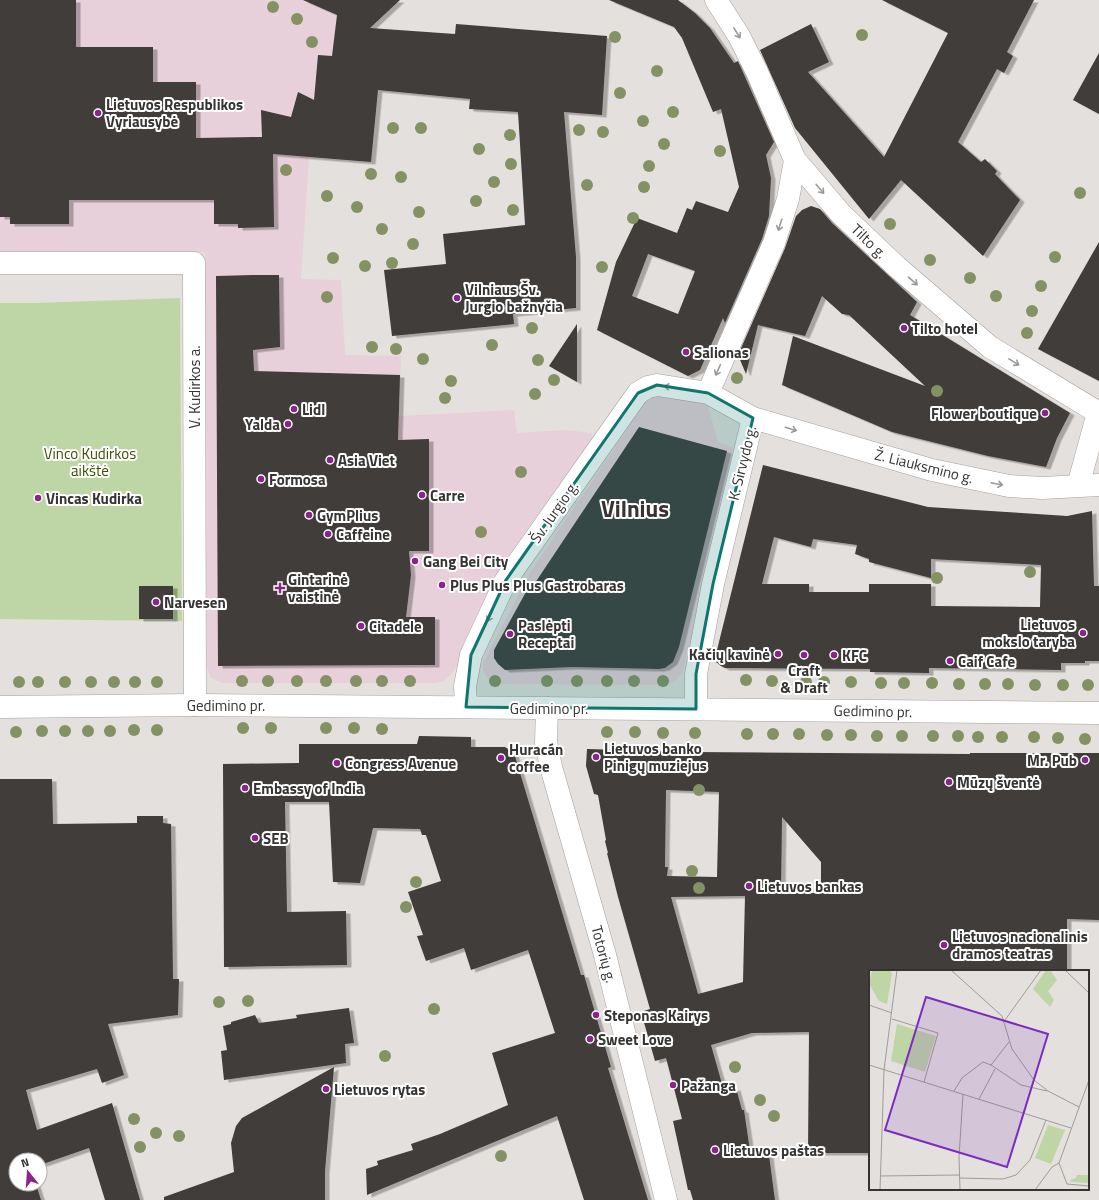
<svg xmlns="http://www.w3.org/2000/svg" width="1099" height="1200" viewBox="0 0 1099 1200" font-family="'Titillium Web',sans-serif">
	<style>
		.commercial { fill: #e8d0da }
		.green { fill: #bed5a5 }
		.building { fill: #3f3c3a; fill-rule: evenodd; filter: url(#shadow) }
		.lines { fill: none; stroke-linecap: round; stroke-linejoin: round }
		.minor-casing { stroke: #a4a19e; stroke-width: 23 }
		.major-casing { stroke: #a4a19e; stroke-width: 23 }
		.minor { stroke: #fff; stroke-width: 22 }
		.major { stroke: #fff; stroke-width: 22 }
		.tree { fill: #849163 }
		.oneway { stroke: #9a9a99 }
		.marked { fill: #0f766e; fill-opacity: 0.2; stroke: #0f766e; stroke-width: 3; stroke-linejoin: round }
		.poi-dot { fill: #8b248a; stroke: #fff; stroke-width: 1.5 }
		.labels { text-anchor: middle; dominant-baseline: central; stroke-width: 4; stroke-linejoin: round; paint-order: stroke }
		.poi-label { font-size: 15px; font-weight: bold; fill: #353433; stroke: #fff; text-anchor: start }
		.street-label { font-size: 15px; fill: #353433; stroke: #fff }
		.park-label { font-size: 15px; fill: #355100; stroke: #fff }
		.town-label { font-size: 23px; font-weight: bold; fill: #353433; stroke: #fff }
		.inset-road { fill: none; stroke: #9e9b99; stroke-width: 1 }
		.view { fill: #7b2cbf; fill-opacity: 0.15; stroke: #7b2cbf; stroke-width: 2 }
		.inset-edge { fill: none; stroke: #353433; stroke-width: 2 }
	</style>
	<defs>
		<filter id="shadow"><feDropShadow dx="4.5" dy="2.5" stdDeviation="0" flood-color="#0004"/></filter>
	</defs>
	<rect width="100%" height="100%" fill="#e4e0dd"/>
	<path class="commercial" d="M 0,0 L 334,0 L 328,11 L 337,16 L 333,57 L 309,157 L 301,279 L 341,280 L 345,355 L 401,356 L 399,416 L 514,410 L 517,433 L 565,430 L 592,433 L 593,442 L 506,572 L 454,671 L 444,681 L 436,683 L 223,683 L 211,678 L 208,671 L 207,664 L 204,414 L 205,252 L 0,252 Z
		M 661,391 L 708,406 L 718,442 L 732,447 L 734,455 L 683,671 L 676,680 L 668,684 L 658,685 L 493,684 L 487,678 L 483,670 L 483,663 L 531,571 L 648,399 Z"/>
	<path class="green" d="M 180,298 L 182,621 L 0,619 L 0,303 L 36,303 Z"/>
	<path class="building" d="M 0,0 L 76,0 L 76,47 L 153,47 L 153,82 L 196,82 L 196,138 L 262,137 L 261,110 L 291,117 L 298,92 L 314,100 L 318,55 L 332,56 L 337,15 L 303,0 L 400,0 L 370,28 L 455,34 L 456,24 L 607,36 L 602,115 L 564,112 L 576,257 L 576,308 L 513,314 L 514,324 L 392,336 L 384,270 L 446,264 L 443,234 L 525,225 L 518,112 L 469,109 L 470,99 L 378,90 L 371,162 L 273,154 L 274,227 L 238,228 L 238,224 L 214,224 L 214,200 L 69,200 L 69,224 L 10,224 L 10,217 L 0,217 Z
		M 609,0 L 678,0 L 695,13 L 710,28 L 734,63 L 738,61 L 774,142 L 766,155 L 771,178 L 769,216 L 762,239 L 725,323 L 723,318 L 700,370 L 688,376 L 597,330 L 616,262 L 637,218 L 677,233 L 687,208 L 692,210 L 696,201 L 728,212 L 739,187 L 721,109 L 713,112 L 682,38 L 674,27 ZM 648,254 L 695,271 L 678,314 L 632,296 Z
		M 882,0 L 1034,0 L 1007,52 L 1013,56 L 1004,73 L 997,69 L 958,142 L 981,162 L 985,159 L 997,171 L 995,174 L 1020,200 L 983,256 L 901,180 L 869,219 L 795,128 L 760,50 L 811,24 L 829,62 L 808,72 L 884,157 L 948,33 Z
		M 1099,53 L 1099,114 L 1073,100 Z
		M 811,206 L 820,209 L 832,223 L 917,302 L 910,315 L 1070,413 L 1057,438 L 1046,467 L 988,456 L 892,432 L 782,385 L 793,336 L 925,386 L 849,315 L 842,314 L 822,296 L 805,336 L 758,325 L 746,374 L 738,355 L 785,248 L 796,216 L 802,210 Z
		M 1099,242 L 1099,381 L 1038,349 Z
		M 253,275 L 279,275 L 280,347 L 253,350 L 254,371 L 400,375 L 398,440 L 429,439 L 429,551 L 409,551 L 411,575 L 406,617 L 435,617 L 435,665 L 218,666 L 216,276 Z
		M 577,324 L 577,382 L 549,366 Z
		M 639,427 L 727,451 L 679,647 L 673,662 L 665,668 L 659,669 L 572,667 L 505,670 L 498,664 L 494,658 L 494,650 L 532,581 L 535,583 Z
		M 763,465 L 928,507 L 1067,516 L 1092,511 L 1094,586 L 1099,586 L 1099,661 L 1085,661 L 1085,663 L 1061,663 L 1061,670 L 929,668 L 929,673 L 870,672 L 870,669 L 725,668 L 721,666 L 716,662 L 716,654 ZM 774,537 L 811,547 L 813,539 L 857,545 L 855,554 L 869,559 L 869,562 L 931,578 L 931,559 L 1041,565 L 1040,607 L 931,606 L 931,584 L 869,584 L 869,592 L 809,592 L 809,584 L 762,584 Z
		M 139,586 L 173,586 L 173,619 L 139,619 Z
		M 419,736 L 471,737 L 471,747 L 505,747 L 514,753 L 581,975 L 584,975 L 611,1067 L 608,1068 L 648,1200 L 584,1200 L 557,1116 L 367,1195 L 366,1169 L 378,1165 L 377,1161 L 413,1150 L 411,1144 L 440,1134 L 508,1105 L 492,1053 L 555,1033 L 528,950 L 471,970 L 464,948 L 426,961 L 417,936 L 423,935 L 408,892 L 441,881 L 426,835 L 422,835 L 420,829 L 373,828 L 360,883 L 333,882 L 329,802 L 285,802 L 287,912 L 346,911 L 347,965 L 224,967 L 223,764 L 299,763 L 299,744 L 417,744 Z
		M 587,749 L 688,752 L 970,754 L 970,753 L 1099,753 L 1099,920 L 1067,919 L 1067,971 L 870,971 L 870,1153 L 808,1153 L 809,1032 L 752,1033 L 711,1045 L 724,1091 L 736,1088 L 742,1110 L 744,1110 L 750,1151 L 768,1148 L 775,1200 L 693,1200 L 690,1190 L 688,1190 L 673,1121 L 682,1119 L 666,1058 L 655,1061 L 641,1012 L 650,1009 L 618,897 L 607,853 L 608,853 L 605,841 L 606,840 L 598,795 L 594,794 L 586,766 ZM 666,790 L 719,792 L 717,877 L 667,876 L 668,867 L 665,867 ZM 782,817 L 821,862 L 821,893 L 781,893 ZM 745,896 L 743,982 L 698,994 L 671,897 Z
		M 0,779 L 52,779 L 53,824 L 137,823 L 137,816 L 163,816 L 163,823 L 171,824 L 173,979 L 179,979 L 178,1015 L 108,1024 L 124,1075 L 102,1083 L 97,1069 L 26,1090 L 37,1130 L 112,1103 L 140,1200 L 105,1200 L 89,1148 L 40,1165 L 40,1160 L 16,1160 L 16,1184 L 36,1184 L 41,1200 L 0,1200 Z
		M 349,1008 L 354,1043 L 345,1044 L 346,1063 L 224,1080 L 221,1051 L 227,1050 L 223,1026 L 231,1024 L 231,1022 L 255,1015 L 259,1023 L 297,1018 L 296,1015 Z
		M 334,1067 L 325,1171 L 325,1200 L 164,1200 L 164,1197 L 234,1172 L 231,1143 L 236,1126 L 242,1118 Z"/>
	<g class="lines">
		<defs>
			<path id="minor" d="M 716,0 L 739,36 L 757,72 L 795,160 L 841,214 L 897,267 L 990,347 L 1099,413
				M 795,160 L 788,199 L 774,243 L 708,393 L 753,418 L 932,470 L 1009,486 L 1043,488 L 1099,485
				M 0,263 L 194,263 L 195,705
				M 1078,486 L 1098,413
				M 466,707 L 465,686 L 471,655 L 506,580 L 638,393 L 648,387 L 657,385 L 708,393
				M 547,708 L 546,742 L 551,767 L 605,955 L 666,1200
				M 696,709 L 696,674 L 713,584 L 753,418"/>
			<path id="major" d="M 0,707 L 195,705 L 1099,713"/>
		</defs>
		<use href="#minor" class="minor-casing"/>
		<use href="#major" class="major-casing"/>
		<use href="#minor" class="minor"/>
		<use href="#major" class="major"/>
	</g>
	<g class="tree">
		<circle cx="273" cy="7" r="6"/>
		<circle cx="297" cy="19" r="6"/>
		<circle cx="862" cy="35" r="6"/>
		<circle cx="615" cy="37" r="6"/>
		<circle cx="312" cy="42" r="6"/>
		<circle cx="657" cy="71" r="6"/>
		<circle cx="620" cy="93" r="6"/>
		<circle cx="673" cy="112" r="6"/>
		<circle cx="643" cy="121" r="6"/>
		<circle cx="393" cy="128" r="6"/>
		<circle cx="421" cy="128" r="6"/>
		<circle cx="579" cy="130" r="6"/>
		<circle cx="603" cy="132" r="6"/>
		<circle cx="510" cy="135" r="6"/>
		<circle cx="664" cy="144" r="6"/>
		<circle cx="479" cy="149" r="6"/>
		<circle cx="720" cy="151" r="6"/>
		<circle cx="511" cy="164" r="6"/>
		<circle cx="649" cy="166" r="6"/>
		<circle cx="286" cy="170" r="6"/>
		<circle cx="371" cy="174" r="6"/>
		<circle cx="401" cy="177" r="6"/>
		<circle cx="494" cy="182" r="6"/>
		<circle cx="587" cy="185" r="6"/>
		<circle cx="644" cy="187" r="6"/>
		<circle cx="1080" cy="193" r="6"/>
		<circle cx="327" cy="196" r="6"/>
		<circle cx="476" cy="201" r="6"/>
		<circle cx="357" cy="207" r="6"/>
		<circle cx="513" cy="210" r="6"/>
		<circle cx="419" cy="212" r="6"/>
		<circle cx="633" cy="218" r="6"/>
		<circle cx="890" cy="224" r="6"/>
		<circle cx="382" cy="229" r="6"/>
		<circle cx="413" cy="244" r="6"/>
		<circle cx="1055" cy="257" r="6"/>
		<circle cx="333" cy="258" r="6"/>
		<circle cx="930" cy="260" r="6"/>
		<circle cx="392" cy="263" r="6"/>
		<circle cx="365" cy="266" r="6"/>
		<circle cx="602" cy="267" r="6"/>
		<circle cx="970" cy="278" r="6"/>
		<circle cx="1041" cy="286" r="6"/>
		<circle cx="996" cy="296" r="6"/>
		<circle cx="327" cy="297" r="6"/>
		<circle cx="1032" cy="311" r="6"/>
		<circle cx="532" cy="328" r="6"/>
		<circle cx="1027" cy="333" r="6"/>
		<circle cx="492" cy="345" r="6"/>
		<circle cx="372" cy="347" r="6"/>
		<circle cx="396" cy="349" r="6"/>
		<circle cx="423" cy="359" r="6"/>
		<circle cx="538" cy="360" r="6"/>
		<circle cx="737" cy="378" r="6"/>
		<circle cx="554" cy="380" r="6"/>
		<circle cx="451" cy="381" r="6"/>
		<circle cx="937" cy="391" r="6"/>
		<circle cx="535" cy="394" r="6"/>
		<circle cx="445" cy="398" r="6"/>
		<circle cx="521" cy="472" r="6"/>
		<circle cx="481" cy="532" r="6"/>
		<circle cx="1030" cy="572" r="6"/>
		<circle cx="937" cy="578" r="6"/>
		<circle cx="746" cy="680" r="6"/>
		<circle cx="242" cy="681" r="6"/>
		<circle cx="268" cy="681" r="6"/>
		<circle cx="297" cy="681" r="6"/>
		<circle cx="326" cy="681" r="6"/>
		<circle cx="356" cy="681" r="6"/>
		<circle cx="382" cy="681" r="6"/>
		<circle cx="410" cy="681" r="6"/>
		<circle cx="495" cy="681" r="6"/>
		<circle cx="547" cy="681" r="6"/>
		<circle cx="577" cy="681" r="6"/>
		<circle cx="607" cy="681" r="6"/>
		<circle cx="634" cy="681" r="6"/>
		<circle cx="663" cy="681" r="6"/>
		<circle cx="772" cy="681" r="6"/>
		<circle cx="19" cy="682" r="6"/>
		<circle cx="38" cy="682" r="6"/>
		<circle cx="65" cy="682" r="6"/>
		<circle cx="91" cy="682" r="6"/>
		<circle cx="114" cy="682" r="6"/>
		<circle cx="135" cy="682" r="6"/>
		<circle cx="157" cy="682" r="6"/>
		<circle cx="806" cy="682" r="6"/>
		<circle cx="824" cy="682" r="6"/>
		<circle cx="851" cy="682" r="6"/>
		<circle cx="881" cy="683" r="6"/>
		<circle cx="904" cy="683" r="6"/>
		<circle cx="932" cy="683" r="6"/>
		<circle cx="959" cy="684" r="6"/>
		<circle cx="985" cy="684" r="6"/>
		<circle cx="1008" cy="684" r="6"/>
		<circle cx="1035" cy="685" r="6"/>
		<circle cx="1063" cy="685" r="6"/>
		<circle cx="1088" cy="685" r="6"/>
		<circle cx="243" cy="728" r="6"/>
		<circle cx="271" cy="728" r="6"/>
		<circle cx="326" cy="728" r="6"/>
		<circle cx="354" cy="728" r="6"/>
		<circle cx="382" cy="729" r="6"/>
		<circle cx="134" cy="730" r="6"/>
		<circle cx="157" cy="730" r="6"/>
		<circle cx="42" cy="731" r="6"/>
		<circle cx="65" cy="731" r="6"/>
		<circle cx="88" cy="731" r="6"/>
		<circle cx="110" cy="731" r="6"/>
		<circle cx="16" cy="732" r="6"/>
		<circle cx="607" cy="732" r="6"/>
		<circle cx="635" cy="732" r="6"/>
		<circle cx="663" cy="733" r="6"/>
		<circle cx="695" cy="733" r="6"/>
		<circle cx="747" cy="734" r="6"/>
		<circle cx="773" cy="734" r="6"/>
		<circle cx="799" cy="734" r="6"/>
		<circle cx="827" cy="735" r="6"/>
		<circle cx="851" cy="735" r="6"/>
		<circle cx="877" cy="736" r="6"/>
		<circle cx="902" cy="736" r="6"/>
		<circle cx="933" cy="736" r="6"/>
		<circle cx="958" cy="736" r="6"/>
		<circle cx="978" cy="737" r="6"/>
		<circle cx="1002" cy="737" r="6"/>
		<circle cx="1034" cy="737" r="6"/>
		<circle cx="1058" cy="738" r="6"/>
		<circle cx="1085" cy="739" r="6"/>
		<circle cx="699" cy="790" r="6"/>
		<circle cx="692" cy="871" r="6"/>
		<circle cx="416" cy="882" r="6"/>
		<circle cx="699" cy="888" r="6"/>
		<circle cx="406" cy="907" r="6"/>
		<circle cx="248" cy="1001" r="6"/>
		<circle cx="219" cy="1002" r="6"/>
		<circle cx="434" cy="1009" r="6"/>
		<circle cx="385" cy="1056" r="6"/>
		<circle cx="735" cy="1067" r="6"/>
		<circle cx="760" cy="1100" r="6"/>
		<circle cx="774" cy="1116" r="6"/>
		<circle cx="134" cy="1119" r="6"/>
		<circle cx="156" cy="1133" r="6"/>
		<circle cx="179" cy="1136" r="6"/>
		<circle cx="140" cy="1147" r="6"/>
		<circle cx="501" cy="1156" r="6"/>
	</g>
	<defs><path id="oneway-shaft" d="M-6 0H5M1.5-3L5.5 0L1.5 3" fill="none" stroke-width="1.6" stroke-linecap="round" stroke-linejoin="round"/></defs>
	<g class="oneway">
		<use href="#oneway-shaft" transform="translate(737 33) rotate(58)"/>
		<use href="#oneway-shaft" transform="translate(820 189) rotate(50)"/>
		<use href="#oneway-shaft" transform="translate(780 225) rotate(108)"/>
		<use href="#oneway-shaft" transform="translate(913 281) rotate(41)"/>
		<use href="#oneway-shaft" transform="translate(1014 362) rotate(31)"/>
		<use href="#oneway-shaft" transform="translate(718 370) rotate(114)"/>
		<use href="#oneway-shaft" transform="translate(670 387) rotate(-172)"/>
		<use href="#oneway-shaft" transform="translate(791 429) rotate(17)"/>
		<use href="#oneway-shaft" transform="translate(997 484) rotate(12)"/>
		<use href="#oneway-shaft" transform="translate(490 616) rotate(115)"/>
	</g>
	<path class="marked" d="M 657,385 L 708,393 L 753,418 L 713,584 L 696,674 L 696,709 L 466,707 L 471,655 L 506,580 L 638,393 Z"/>
	<g class="poi-dot">
		<circle cx="98" cy="113" r="4"/>
		<circle cx="457" cy="298" r="4"/>
		<circle cx="904" cy="328" r="4"/>
		<circle cx="686" cy="352" r="4"/>
		<circle cx="294" cy="409" r="4"/>
		<circle cx="1045" cy="413" r="4"/>
		<circle cx="288" cy="424" r="4"/>
		<circle cx="330" cy="460" r="4"/>
		<circle cx="261" cy="479" r="4"/>
		<circle cx="422" cy="495" r="4"/>
		<circle cx="38" cy="498" r="4"/>
		<circle cx="309" cy="515" r="4"/>
		<circle cx="328" cy="534" r="4"/>
		<circle cx="415" cy="561" r="4"/>
		<circle cx="442" cy="585" r="4"/>
		<path d="M278 582h4v4h4v4h-4v4h-4v-4h-4v-4h4z"/>
		<circle cx="156" cy="602" r="4"/>
		<circle cx="361" cy="626" r="4"/>
		<circle cx="1083" cy="633" r="4"/>
		<circle cx="510" cy="634" r="4"/>
		<circle cx="778" cy="654" r="4"/>
		<circle cx="804" cy="655" r="4"/>
		<circle cx="834" cy="655" r="4"/>
		<circle cx="950" cy="661" r="4"/>
		<circle cx="596" cy="757" r="4"/>
		<circle cx="501" cy="758" r="4"/>
		<circle cx="1085" cy="760" r="4"/>
		<circle cx="337" cy="763" r="4"/>
		<circle cx="949" cy="782" r="4"/>
		<circle cx="245" cy="788" r="4"/>
		<circle cx="255" cy="838" r="4"/>
		<circle cx="749" cy="886" r="4"/>
		<circle cx="944" cy="945" r="4"/>
		<circle cx="596" cy="1015" r="4"/>
		<circle cx="590" cy="1039" r="4"/>
		<circle cx="673" cy="1085" r="4"/>
		<circle cx="326" cy="1089" r="4"/>
		<circle cx="715" cy="1150" r="4"/>
	</g>
	<g class="labels">
		<g class="poi-label">
			<text x="106" y="104">Lietuvos Respublikos<tspan x="106" dy="17">Vyriausybė</tspan></text>
			<text x="465" y="289">Vilniaus Šv.<tspan x="465" dy="17">Jurgio bažnyčia</tspan></text>
			<text x="912" y="328">Tilto hotel</text>
			<text x="694" y="352">Salionas</text>
			<text x="302" y="409">Lidl</text>
			<text x="1037" y="413" text-anchor="end">Flower boutique</text>
			<text x="280" y="424" text-anchor="end">Yalda</text>
			<text x="338" y="460">Asia Viet</text>
			<text x="269" y="479">Formosa</text>
			<text x="430" y="495">Carre</text>
			<text x="46" y="498">Vincas Kudirka</text>
			<text x="317" y="515">GymPlius</text>
			<text x="336" y="534">Caffeine</text>
			<text x="423" y="561">Gang Bei City</text>
			<text x="288" y="579">Gintarinė<tspan x="288" dy="17">vaistinė</tspan></text>
			<text x="450" y="585">Plus Plus Plus Gastrobaras</text>
			<text x="164" y="602">Narvesen</text>
			<text x="1075" y="624" text-anchor="end">Lietuvos<tspan x="1075" dy="17">mokslo taryba</tspan></text>
			<text x="518" y="625">Paslėpti<tspan x="518" dy="17">Receptai</tspan></text>
			<text x="369" y="626">Citadele</text>
			<text x="770" y="654" text-anchor="end">Kačių kavinė</text>
			<text x="842" y="655">KFC</text>
			<text x="958" y="661">Caif Cafe</text>
			<text x="804" y="670" text-anchor="middle">Craft<tspan x="804" dy="17">&amp; Draft</tspan></text>
			<text x="604" y="748">Lietuvos banko<tspan x="604" dy="17">Pinigų muziejus</tspan></text>
			<text x="509" y="749">Huracán<tspan x="509" dy="17">coffee</tspan></text>
			<text x="1077" y="760" text-anchor="end">Mr. Pub</text>
			<text x="345" y="763">Congress Avenue</text>
			<text x="957" y="782">Mūzų šventė</text>
			<text x="253" y="788">Embassy of India</text>
			<text x="263" y="838">SEB</text>
			<text x="757" y="886">Lietuvos bankas</text>
			<text x="952" y="936">Lietuvos nacionalinis<tspan x="952" dy="17">dramos teatras</tspan></text>
			<text x="604" y="1015">Steponas Kairys</text>
			<text x="598" y="1039">Sweet Love</text>
			<text x="681" y="1085">Pažanga</text>
			<text x="334" y="1089">Lietuvos rytas</text>
			<text x="723" y="1150">Lietuvos paštas</text>
		</g>
		<g class="street-label">
			<text transform="translate(869 241) rotate(44)">Tilto g.</text>
			<text transform="translate(194 387) rotate(-90)">V. Kudirkos a.</text>
			<text transform="translate(742 463) rotate(-76)">K. Sirvydo g.</text>
			<text transform="translate(924 466) rotate(14)">Ž. Liauksmino g.</text>
			<text transform="translate(554 512) rotate(-55)">Šv. Jurgio g.</text>
			<text x="226" y="705">Gedimino pr.</text>
			<text x="549" y="708">Gedimino pr.</text>
			<text transform="translate(873 711) rotate(1)">Gedimino pr.</text>
			<text transform="translate(604 954) rotate(75)">Totorių g.</text>
		</g>
		<g class="park-label">
			<text x="90" y="453">Vinco Kudirkos<tspan x="90" dy="17">aikštė</tspan></text>
		</g>
		<g class="town-label">
			<text x="635" y="508">Vilnius</text>
		</g>
	</g>
	<g transform="translate(869 970)">
		<rect width="220" height="220" fill="#e4e0dd"/>
		<path d="M 3,0 L 21,0 L 23,4 L 18,34 L 10,31 L 0,14 ZM 177,0 L 181,0 L 188,10 L 179,21 L 185,30 L 181,37 L 164,19 ZM 28,54 L 67,66 L 56,102 L 22,91 ZM 179,155 L 196,160 L 182,194 L 166,188 ZM 208,205 L 220,205 L 220,213 L 202,212 L 201,210 L 207,208 Z" fill="#bed5a5"/>
		<path class="inset-road" d="M 82,0 L 133,46 L 143,79 L 165,110 L 179,121 L 210,137M 196,0 L 220,23M 0,35 L 23,43M 23,49 L 69,63 L 55,112M 136,50 L 172,0M 140,72 L 122,95 L 152,115 L 178,121M 0,95 L 202,158M 15,100 L 28,0M 220,110 L 190,193 L 198,214 L 220,216M 85,121 L 93,108 L 114,92 L 122,95M 110,129 L 126,99M 12,206 L 90,205M 90,208 L 134,209 L 147,205 L 161,190 L 177,150M 11,220 L 15,100M 91,220 L 90,187 L 94,124M 166,220 L 183,197 L 190,193"/>
		<path class="view" d="M 57,27 L 179,64 L 138,197 L 16,160 Z"/>
		<rect width="220" height="220" class="inset-edge"/>
	</g>
	<g transform="translate(28 1172) rotate(343)"><circle r="19" fill="#ffffff" stroke="#aeaead"/>
	<path d="M0-3L7 15L0 10L-7 15Z" fill="#8b248a"/>
	<text y="-6" font-size="11" font-weight="bold" text-anchor="middle" fill="#353433">N</text>
	</g>
</svg>
